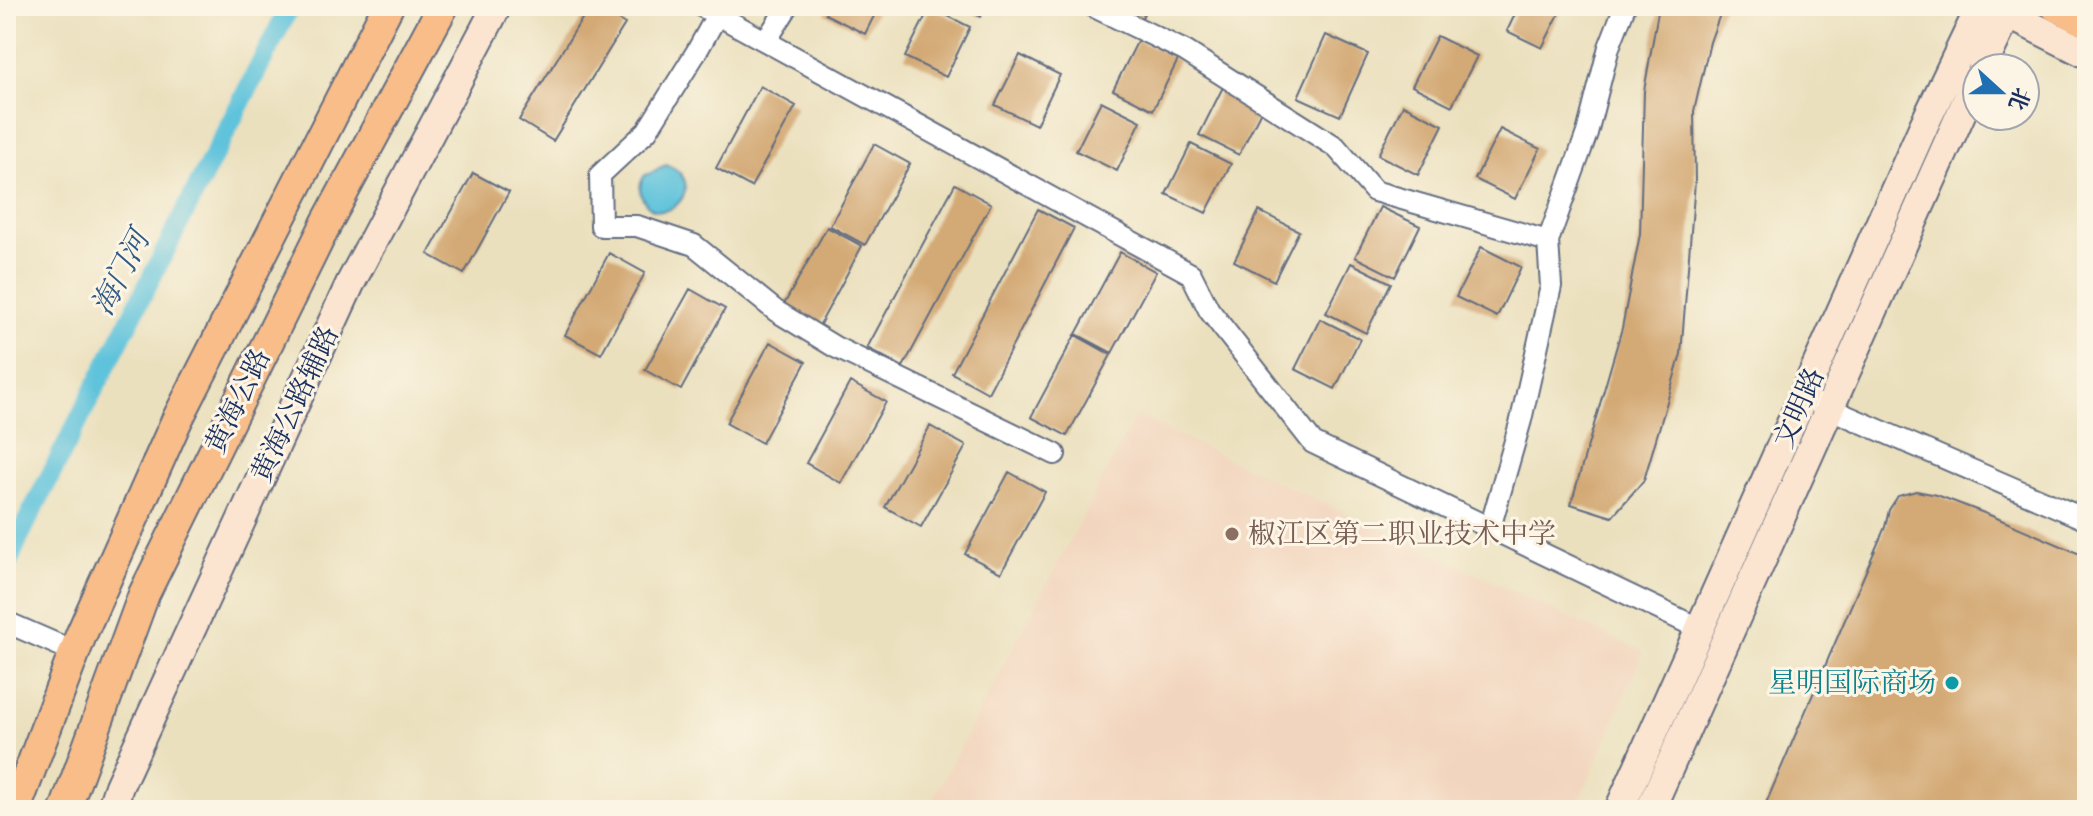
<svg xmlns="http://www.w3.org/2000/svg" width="2093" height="816" viewBox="0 0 2093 816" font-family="Cardo,'Noto Serif SC',serif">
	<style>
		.built { fill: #f2d5be }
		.water { fill: #5ec3db; stroke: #3c799c; stroke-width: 2 }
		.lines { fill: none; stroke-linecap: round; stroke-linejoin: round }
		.canal { stroke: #5ec3db; stroke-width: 20 }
		.building { fill: #d3a975 }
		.minor-casing { stroke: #646d80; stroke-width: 24 }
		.secondary-casing { stroke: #646d80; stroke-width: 32 }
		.primary-casing { stroke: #646d80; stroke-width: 34 }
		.minor { stroke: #fff; stroke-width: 20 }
		.secondary { stroke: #fce5d0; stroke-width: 28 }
		.primary { stroke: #f8bd89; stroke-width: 30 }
		.education-dot { fill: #8d6e63; stroke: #fcf5e5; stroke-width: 3 }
		.culture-dot { fill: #0f9aa8; stroke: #fcf5e5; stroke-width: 3 }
		.labels { text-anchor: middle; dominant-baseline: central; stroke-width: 6; stroke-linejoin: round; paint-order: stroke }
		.street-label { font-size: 28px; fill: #1b2f5e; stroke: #fcf5e5 }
		.education-label { font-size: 28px; fill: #785e54; stroke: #fcf5e5; text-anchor: start }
		.culture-label { font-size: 28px; fill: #0d838f; stroke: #fcf5e5; text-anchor: end }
		.water-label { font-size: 30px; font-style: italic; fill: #2f5b84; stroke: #fcf5e5 }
	</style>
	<rect width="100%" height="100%" fill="#fcf5e5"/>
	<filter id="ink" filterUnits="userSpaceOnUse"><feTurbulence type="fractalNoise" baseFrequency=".0125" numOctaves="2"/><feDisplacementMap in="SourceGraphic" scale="16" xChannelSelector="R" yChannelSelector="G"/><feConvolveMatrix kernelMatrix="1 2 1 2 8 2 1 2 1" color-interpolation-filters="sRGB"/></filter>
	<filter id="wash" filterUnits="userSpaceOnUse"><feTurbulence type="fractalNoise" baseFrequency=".006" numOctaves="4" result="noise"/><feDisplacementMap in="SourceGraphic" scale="32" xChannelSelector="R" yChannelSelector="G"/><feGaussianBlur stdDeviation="1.8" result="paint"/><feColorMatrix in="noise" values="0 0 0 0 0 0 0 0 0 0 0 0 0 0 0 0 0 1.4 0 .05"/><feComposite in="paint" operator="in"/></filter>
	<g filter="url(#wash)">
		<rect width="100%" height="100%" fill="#ebe0be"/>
		<path class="built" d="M 1136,416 L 1643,652 L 1576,810 L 927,810 Z"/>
		<path class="water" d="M 667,165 C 712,183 663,234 643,199 C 638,190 640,182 645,175 C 654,173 658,167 667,165 Z"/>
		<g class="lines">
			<path class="canal" d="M 6,567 L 19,537 L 290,6"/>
		</g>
		<g id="blocks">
			<path class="building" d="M 590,6 L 595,6 L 625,24 L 553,141 L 519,120 Z
				M 829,6 L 879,6 L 865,34 L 825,14 Z
				M 959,6 L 986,6 L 981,17 Z
				M 1115,6 L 1147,6 L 1142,18 Z
				M 1519,6 L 1563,6 L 1542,48 L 1507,31 Z
				M 1659,6 L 1723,6 L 1710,42 L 1694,111 L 1695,182 L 1681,354 L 1644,480 L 1612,517 L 1571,504 L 1622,328 L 1640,234 L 1644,91 Z
				M 930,7 L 970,27 L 946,77 L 905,57 Z
				M 1326,35 L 1368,54 L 1340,116 L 1298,97 Z
				M 1437,36 L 1477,56 L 1452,106 L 1412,86 Z
				M 1138,40 L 1178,60 L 1153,110 L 1113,90 Z
				M 1020,55 L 1060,75 L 1036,125 L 995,105 Z
				M 1224,85 L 1264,105 L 1239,155 L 1199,135 Z
				M 760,86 L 796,106 L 751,187 L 716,168 Z
				M 1101,101 L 1141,121 L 1117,171 L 1076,151 Z
				M 1403,105 L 1443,125 L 1418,175 L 1378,155 Z
				M 1500,129 L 1540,149 L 1515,199 L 1475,179 Z
				M 874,144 L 910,164 L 865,245 L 830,226 Z
				M 1191,144 L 1231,164 L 1206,213 L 1166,194 Z
				M 473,173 L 509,192 L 464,274 L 428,254 Z
				M 955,184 L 991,204 L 903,367 L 867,348 Z
				M 1380,207 L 1420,226 L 1395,277 L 1355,257 Z
				M 1038,209 L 1074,228 L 988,393 L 952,373 Z
				M 1259,211 L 1299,231 L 1274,281 L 1234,261 Z
				M 827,227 L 862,246 L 818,328 L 782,308 Z
				M 1481,247 L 1521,267 L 1497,317 L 1456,297 Z
				M 1120,252 L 1156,272 L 1112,353 L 1076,334 Z
				M 609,253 L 645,273 L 601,354 L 565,335 Z
				M 1351,263 L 1391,283 L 1366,333 L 1326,313 Z
				M 690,289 L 725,309 L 681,390 L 645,370 Z
				M 1320,319 L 1360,339 L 1335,389 L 1295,369 Z
				M 1075,335 L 1111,355 L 1067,436 L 1031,417 Z
				M 770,342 L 806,362 L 762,443 L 726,423 Z
				M 850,382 L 886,402 L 841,483 L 806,463 Z
				M 930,426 L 966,446 L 921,527 L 885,507 Z
				M 1009,472 L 1045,492 L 1001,573 L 965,554 Z
				M 1916,491 L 1937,495 L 1992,516 L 2087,557 L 2087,810 L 1763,810 L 1885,527 L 1889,510 L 1898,496 Z"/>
		</g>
	</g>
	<g filter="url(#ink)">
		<use href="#blocks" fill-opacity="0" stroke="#646d80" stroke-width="2"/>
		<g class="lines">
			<defs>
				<path id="minor" d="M 701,6 L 1191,274 L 1209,310 L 1313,443 L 1700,629
					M 1092,6 L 1185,51 L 1336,147 L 1374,191 L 1548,241
					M 717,15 L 697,51 L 647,131 L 600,175 L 601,226 L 637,226 L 694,245 L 776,311 L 835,347 L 1055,454
					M 766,41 L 788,6
					M 1819,404 L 2087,520
					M 1490,528 L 1521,420 L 1551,286 L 1548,241 L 1587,133 L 1609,47 L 1625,6
					M 6,622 L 75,652"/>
				<path id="secondary" d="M 1992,6 L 2087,54
					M 1982,68 L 2011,6
					M 111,810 L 119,786 L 350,284 L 497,6
					M 1619,810 L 1924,125 L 1981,6
					M 1650,810 L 1977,78"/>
				<path id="primary" d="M 2056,6 L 2087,22
					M 15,810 L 81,635 L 176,422 L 388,6
					M 65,810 L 144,594 L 327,222 L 443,6"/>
			</defs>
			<use href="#minor" class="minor-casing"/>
			<use href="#secondary" class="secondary-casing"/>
			<use href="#primary" class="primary-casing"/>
			<use href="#minor" class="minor"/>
			<use href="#secondary" class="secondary"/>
			<use href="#primary" class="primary"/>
		</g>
	</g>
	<circle class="education-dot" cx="1232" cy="534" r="8"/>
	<circle class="culture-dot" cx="1952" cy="683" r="8"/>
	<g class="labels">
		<g class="street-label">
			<text transform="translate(238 401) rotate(-64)">黄海公路</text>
			<text transform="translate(295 404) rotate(-65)">黄海公路辅路</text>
			<text transform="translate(1799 408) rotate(-66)">文明路</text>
		</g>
		<g class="education-label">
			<text x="1248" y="534">椒江区第二职业技术中学</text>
		</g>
		<g class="culture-label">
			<text x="1936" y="683">星明国际商场</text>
		</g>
		<g class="water-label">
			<text transform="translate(121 273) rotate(-63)">海门河</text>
		</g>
	</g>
	<rect width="2093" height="816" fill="none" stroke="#fcf5e5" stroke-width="32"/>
	<g transform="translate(2001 92) rotate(111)"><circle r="38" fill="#fcf5e5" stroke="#a2a6af" stroke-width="2"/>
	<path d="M0-6L14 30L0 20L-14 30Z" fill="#1f6fb2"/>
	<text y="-12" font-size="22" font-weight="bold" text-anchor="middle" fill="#1b2f5e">北</text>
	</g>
</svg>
